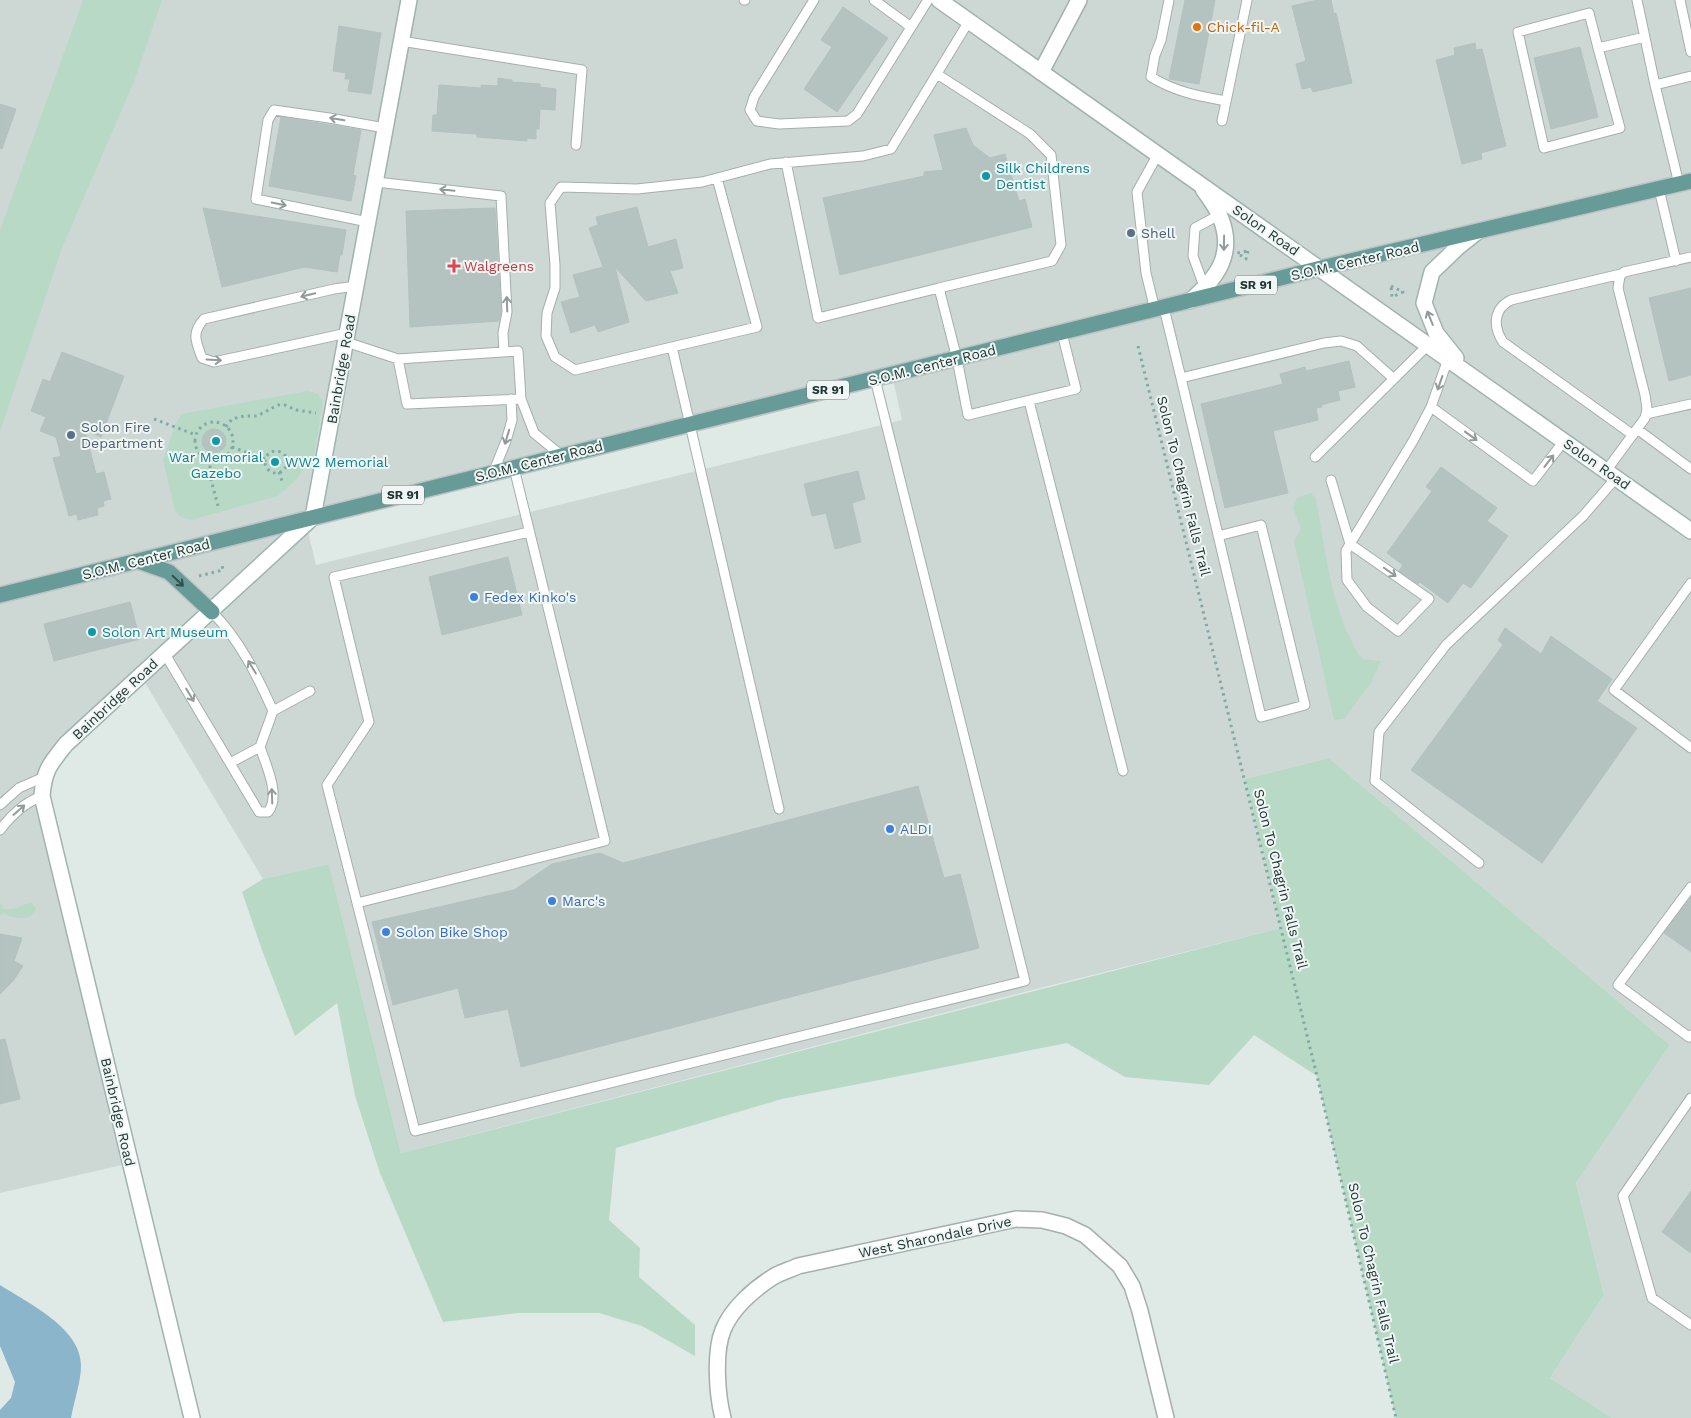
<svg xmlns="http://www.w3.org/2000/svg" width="1691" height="1418" viewBox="0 0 1691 1418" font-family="'Work Sans',sans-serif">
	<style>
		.built { fill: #cdd8d5; fill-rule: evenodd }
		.green { fill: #b9d9c7 }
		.water { fill: #8bb5ca }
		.building { fill: #b5c3c0; stroke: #b2c2be }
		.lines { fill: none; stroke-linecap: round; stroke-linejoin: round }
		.lane-casing { stroke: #a3b0ad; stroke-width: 11 }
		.street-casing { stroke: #a3b0ad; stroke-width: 18 }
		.secondary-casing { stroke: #9fb4b0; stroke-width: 18 }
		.primary-casing { stroke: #bdc3c2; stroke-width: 18 }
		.path { stroke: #82aaa5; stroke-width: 3; stroke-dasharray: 2.5 4; stroke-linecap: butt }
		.lane { stroke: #fff; stroke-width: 9 }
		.street { stroke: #fff; stroke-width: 15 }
		.secondary { stroke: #fff; stroke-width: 15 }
		.primary { stroke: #679b97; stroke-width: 15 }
		.oneway { stroke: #909b9a }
		.oneway2 { stroke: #33504e }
		.food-dot { fill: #e8710a; stroke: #eff6f4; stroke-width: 2 }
		.culture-dot { fill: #0f9aa8; stroke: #eff6f4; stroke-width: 2 }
		.service-dot { fill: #5c6f8a; stroke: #eff6f4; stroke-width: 2 }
		.health-dot { fill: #e0444e; stroke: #eff6f4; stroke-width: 2 }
		.shop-dot { fill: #3f7fe0; stroke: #eff6f4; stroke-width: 2 }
		.labels { text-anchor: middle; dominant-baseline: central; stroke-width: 4; stroke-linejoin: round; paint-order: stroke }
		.shield { fill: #eff6f4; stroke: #60706e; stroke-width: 1 }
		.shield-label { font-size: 12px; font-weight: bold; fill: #223735 }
		.food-label { font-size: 14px; fill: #c56008; stroke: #eff6f4; text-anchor: start }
		.culture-label { font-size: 14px; fill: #0d838f; stroke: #eff6f4; text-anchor: start }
		.street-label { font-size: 14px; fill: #223735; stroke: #eff6f4 }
		.service-label { font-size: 14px; fill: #4e5e75; stroke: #eff6f4; text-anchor: start }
		.health-label { font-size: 14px; fill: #be3a42; stroke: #eff6f4; text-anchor: start }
		.shop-label { font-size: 14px; fill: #366cbe; stroke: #eff6f4; text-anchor: start }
	</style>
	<rect width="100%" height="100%" fill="#dfe9e6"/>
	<path class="built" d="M 0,0 L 1691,0 L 1691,1418 L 1612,1418 L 1550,1378 L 1604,1295 L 1576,1183 L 1670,1045 L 1329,758 L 1245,779 L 1281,928 L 1036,989 L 401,1153 L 329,864 L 263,879 L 141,676 L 44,777 L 131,1163 L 0,1193 ZM 892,375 L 902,420 L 316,565 L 305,519 Z"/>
	<path class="green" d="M 83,0 L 162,0 L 134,82 L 62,248 L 0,432 L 0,230 Z
		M 307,391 L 317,393 L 323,402 L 314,456 L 296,480 L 278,496 L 191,520 L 181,517 L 175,511 L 163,460 L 175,425 L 181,414 Z
		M 1311,493 L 1316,499 C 1326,553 1331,612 1362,659 L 1381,661 L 1371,683 L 1344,719 L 1334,720 L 1294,541 L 1301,529 L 1293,508 L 1297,498 Z
		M 1329,758 L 1670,1045 L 1576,1183 L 1604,1295 L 1550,1378 L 1612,1418 L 1396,1418 L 1317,1076 L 1254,1035 L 1209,1085 L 1125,1077 L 1067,1043 L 782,1099 L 616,1148 L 609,1220 L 640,1248 L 639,1277 L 695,1325 L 695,1356 L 642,1326 L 599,1313 L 519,1313 L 443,1322 L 380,1173 L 355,1096 L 337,1003 L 295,1036 L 262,950 L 242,892 L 263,879 L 329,864 L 401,1153 L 1281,928 L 1245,779 Z
		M 0,903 L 4,909 C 19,911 20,903 33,903 L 36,909 C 31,921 17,919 7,915 L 6,913 L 0,915 Z"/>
	<path class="water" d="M 0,1285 C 28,1303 81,1328 81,1365 C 81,1382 74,1401 71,1418 L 0,1418 L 0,1410 L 11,1398 L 15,1382 L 0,1346 Z"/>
	<path class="building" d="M 1185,0 L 1215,0 L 1199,84 L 1169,79 Z
		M 1317,0 L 1331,0 L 1334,14 L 1336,13 L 1352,83 L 1313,92 L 1311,87 L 1302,89 L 1296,64 L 1306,61 L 1292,6 Z
		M 843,7 L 888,38 L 837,112 L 804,89 L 832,47 L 821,40 Z
		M 339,26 L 381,33 L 371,94 L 348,91 L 350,79 L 345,79 L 346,73 L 333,71 Z
		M 1475,43 L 1476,50 L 1482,49 L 1506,146 L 1481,153 L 1482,159 L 1462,164 L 1436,60 L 1455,55 L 1454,48 Z
		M 1580,47 L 1598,117 L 1551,129 L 1534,58 Z
		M 498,78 L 512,80 L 512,82 L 540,84 L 540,87 L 556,89 L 555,110 L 540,109 L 539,129 L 536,129 L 536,139 L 527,138 L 527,141 L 477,137 L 477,134 L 432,131 L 433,115 L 437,115 L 439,85 L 481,88 L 481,85 L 498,86 Z
		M 0,104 L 16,109 L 2,149 L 0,148 Z
		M 281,117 L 361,130 L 353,175 L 356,176 L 351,201 L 269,186 Z
		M 966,128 L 973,145 L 990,158 L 1005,154 L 1019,201 L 1025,199 L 1032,227 L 840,275 L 823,198 L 924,176 L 924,172 L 943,170 L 934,135 Z
		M 637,207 L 648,247 L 676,239 L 683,268 L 670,271 L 678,293 L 646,301 L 615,267 L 629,322 L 598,332 L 595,325 L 571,333 L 561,302 L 580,297 L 573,275 L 603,267 L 589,228 L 598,225 L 596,217 Z
		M 203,208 L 346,230 L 342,255 L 340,255 L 337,272 L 305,267 L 222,287 Z
		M 495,208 L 501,312 L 499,321 L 410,327 L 406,211 Z
		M 1691,288 L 1691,375 L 1669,381 L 1649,298 Z
		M 62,352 L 124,376 L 101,437 L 85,430 L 96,474 L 104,472 L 111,499 L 103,501 L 104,506 L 97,508 L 98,515 L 78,520 L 77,514 L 69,516 L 53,458 L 61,456 L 56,437 L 40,431 L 46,417 L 31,411 L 43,379 L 50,382 Z
		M 1349,361 L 1355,387 L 1338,391 L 1340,400 L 1321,405 L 1322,407 L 1316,408 L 1318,420 L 1273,431 L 1288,493 L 1225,508 L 1201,404 L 1283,384 L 1280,374 L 1305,367 L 1306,371 Z
		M202 441a12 12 0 1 1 24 0a12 12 0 1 1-24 0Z
		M 1441,467 L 1497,508 L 1487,521 L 1508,536 L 1471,588 L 1463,583 L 1448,603 L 1420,582 L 1418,584 L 1399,571 L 1403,565 L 1387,553 L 1432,491 L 1426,487 Z
		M 858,471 L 865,499 L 852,503 L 861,542 L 835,549 L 826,513 L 812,516 L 804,484 Z
		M 508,557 L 522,615 L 442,635 L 429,577 Z
		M 130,602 L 140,639 L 54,661 L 44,624 Z
		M 1505,628 L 1541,654 L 1551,636 L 1612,679 L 1597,701 L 1637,728 L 1542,863 L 1411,770 L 1503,645 L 1498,640 Z
		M 918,786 L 944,878 L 960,874 L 979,948 L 521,1067 L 508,1009 L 465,1018 L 458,988 L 393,1005 L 372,922 L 514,890 L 552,864 L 600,853 L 623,863 Z
		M 1691,897 L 1691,952 L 1664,933 Z
		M 0,934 L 22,938 L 14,961 L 23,966 L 13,981 L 0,994 Z
		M 5,1039 L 20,1099 L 0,1104 L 0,1040 Z
		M 1691,1191 L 1691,1253 L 1662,1232 Z"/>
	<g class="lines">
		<defs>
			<path id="lane" d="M 744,0 L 745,0
				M 814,0 L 754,97 L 750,110 L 757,121 L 779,124 L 848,121 L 857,114 L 928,0
				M 874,0 L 911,27
				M 1169,0 L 1161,40 L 1155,55 L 1151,77 C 1176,92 1198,96 1226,101
				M 1637,0 L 1655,85 L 1679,184
				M 1680,0 L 1691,52
				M 401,41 L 582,70 L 576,145
				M 1598,48 L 1620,128 L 1544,148 L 1518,32 L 1589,13 L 1598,48 L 1645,37
				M 937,74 L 1030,134 L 1051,155 L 1061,245 L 1052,261 L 939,288 L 957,359 L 968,415 L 1076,389 L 1062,333
				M 1655,85 L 1691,76
				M 1222,121 L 1247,0
				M 786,162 L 818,318 L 939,288
				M 376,182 L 501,196 L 507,312 L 503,333 L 504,352
				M 1659,189 L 1676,261
				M 368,222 L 256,199 L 268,120 L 274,110 L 329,118 L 385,128
				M 1621,274 L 1511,300 C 1493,309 1493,327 1503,342 L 1633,435
				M 1205,289 L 1193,256 L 1195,228 L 1219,215
				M 1164,308 L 1181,378 L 1324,343 L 1341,341 L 1357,346 L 1394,379
				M 1155,310 L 1146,273 L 1137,192 L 1158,154
				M 347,333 L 214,362 L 202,358 C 196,342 191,333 204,319 L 334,289 L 356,286
				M 346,342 L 398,359 L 518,351 L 521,399 L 533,430 L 534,433 L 562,456
				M 672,347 L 757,327 L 717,178
				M 398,359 L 407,404 L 521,399
				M 1181,378 L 1261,717 L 1305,705 L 1261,525 L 1218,536
				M 1029,401 L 1123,771
				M 1431,407 L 1533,481 L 1564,441
				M 1646,414 L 1691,404
				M 1637,429 L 1691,469
				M 1315,457 L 1428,345
				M 1606,471 L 1645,418 L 1647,409 L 1645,395 L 1620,296 L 1618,288 L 1620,276 L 1624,272 L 1691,257
				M 493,473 L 506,441 L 512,420 L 511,399
				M 1331,480 L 1350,544 L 1429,599 L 1398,631 L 1367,607 L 1347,580 L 1346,551 L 1350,544 L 1413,441 L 1431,407 L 1448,359
				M 529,532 L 334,577 L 369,722 L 327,785 L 415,1131 L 1025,981 L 875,379
				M 1691,583 L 1614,690 L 1691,748
				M 212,612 C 239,639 257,675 273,711
				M 165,654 L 259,812 L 268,812 C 281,796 266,765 260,747
				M 230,763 L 260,747 L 273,711 L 310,691
				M 0,805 L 19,788 L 44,777
				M 779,809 L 672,347 L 575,370 L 555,357 L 546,336 L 547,313 L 555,288 L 555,265 L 550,203 L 561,187 L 637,189 L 702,182 L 770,164 L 863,156 L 891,149 L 969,21
				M 0,830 C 12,814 24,803 42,796
				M 1479,863 L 1375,781 L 1379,732 L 1446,645 L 1583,516 L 1616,478
				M 1691,887 L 1618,985 L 1689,1037 L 1691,1035
				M 357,903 L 605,841 L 514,468
				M 1691,1098 L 1623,1196 L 1652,1298 L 1691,1325"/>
			<path id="street" d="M 1041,72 L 1079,0
				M 723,1418 C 717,1395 714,1352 723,1330 C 732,1308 754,1289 773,1277 C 781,1272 790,1270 798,1266 L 1016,1219 L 1042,1220 L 1066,1226 L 1085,1235 L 1120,1266 L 1132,1286 L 1140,1311 L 1166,1418"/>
			<path id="secondary" d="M 939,0 L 1691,531
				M 1190,301 C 1216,279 1235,255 1221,219 C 1218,209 1209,198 1203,189
				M 1456,358 L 1436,333 L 1424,303 L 1432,272 L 1457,248 L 1477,232
				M 192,1418 L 42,796 C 44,770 50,764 66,744 L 313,517 L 409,0"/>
			<path id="primary" d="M 138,561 L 169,572 L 212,612
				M 0,595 L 1321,268 L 1691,181"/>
		</defs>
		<use href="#lane" class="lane-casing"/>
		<use href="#street" class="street-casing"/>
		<use href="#secondary" class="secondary-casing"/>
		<use href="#primary" class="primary-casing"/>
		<path class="path" d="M 1248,251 L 1246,259 L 1237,253 Z
			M 1391,286 L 1403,292 L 1392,297 Z
			M 1138,346 L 1317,1076 L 1396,1418
			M 154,419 L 196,435
			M195 441a19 19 0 1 1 38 0a19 19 0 1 1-38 0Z
			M 226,427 L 232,419 L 244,416 L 257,416 L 278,405 L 285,405 L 296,410 L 316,413
			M 232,447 L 265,459
			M265 462a11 11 0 1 1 22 0a11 11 0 1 1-22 0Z
			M 210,459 L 210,476 L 218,506
			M 279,472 L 283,484
			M 199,576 L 223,570 L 222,564"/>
		<use href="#lane" class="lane"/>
		<use href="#street" class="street"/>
		<use href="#secondary" class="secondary"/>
		<use href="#primary" class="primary"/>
	</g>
	<defs><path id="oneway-shaft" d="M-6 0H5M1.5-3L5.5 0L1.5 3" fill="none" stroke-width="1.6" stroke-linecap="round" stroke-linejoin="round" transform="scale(1.25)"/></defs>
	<g class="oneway">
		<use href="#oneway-shaft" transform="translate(337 119) rotate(-170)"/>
		<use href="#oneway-shaft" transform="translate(447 190) rotate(-174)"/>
		<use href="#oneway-shaft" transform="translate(279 204) rotate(12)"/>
		<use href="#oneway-shaft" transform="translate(1224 243) rotate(91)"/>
		<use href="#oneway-shaft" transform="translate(308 295) rotate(167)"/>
		<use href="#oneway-shaft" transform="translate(507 304) rotate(-92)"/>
		<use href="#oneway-shaft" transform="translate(1430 318) rotate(-112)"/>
		<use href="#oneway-shaft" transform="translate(214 360) rotate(3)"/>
		<use href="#oneway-shaft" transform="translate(1440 383) rotate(109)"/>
		<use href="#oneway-shaft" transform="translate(1471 436) rotate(36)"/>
		<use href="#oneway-shaft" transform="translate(507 437) rotate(107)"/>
		<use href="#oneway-shaft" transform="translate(1549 461) rotate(-52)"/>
		<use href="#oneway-shaft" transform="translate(1390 572) rotate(35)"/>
		<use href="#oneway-shaft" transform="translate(252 667) rotate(-121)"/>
		<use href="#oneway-shaft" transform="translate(190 695) rotate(59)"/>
		<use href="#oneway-shaft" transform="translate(272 796) rotate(-92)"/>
		<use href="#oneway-shaft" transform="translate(19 810) rotate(-41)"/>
	</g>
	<use class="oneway2" href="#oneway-shaft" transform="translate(178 581) rotate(44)"/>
	<circle class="food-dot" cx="1197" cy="27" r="5"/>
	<g class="culture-dot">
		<circle cx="986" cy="176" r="5"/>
		<circle cx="216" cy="441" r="5"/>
		<circle cx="275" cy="462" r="5"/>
		<circle cx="92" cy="632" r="5"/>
	</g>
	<g class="service-dot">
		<circle cx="1131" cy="233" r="5"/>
		<circle cx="71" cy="435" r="5"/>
	</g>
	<path class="health-dot" d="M451.5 258.5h5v5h5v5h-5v5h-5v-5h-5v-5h5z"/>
	<g class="shop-dot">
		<circle cx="474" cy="597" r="5"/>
		<circle cx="890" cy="829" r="5"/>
		<circle cx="552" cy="901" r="5"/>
		<circle cx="386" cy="932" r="5"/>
	</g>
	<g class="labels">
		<g class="shield">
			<rect x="1235" y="275.5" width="42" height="19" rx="4"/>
			<rect x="807" y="380.5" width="42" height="19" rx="4"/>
			<rect x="382" y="485.5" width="42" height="19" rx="4"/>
		</g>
		<g class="shield-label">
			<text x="1256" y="285">SR 91</text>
			<text x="828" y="390">SR 91</text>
			<text x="403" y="495">SR 91</text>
		</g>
		<g class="food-label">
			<text x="1207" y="27">Chick-fil-A</text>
		</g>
		<g class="culture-label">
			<text x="996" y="168">Silk Childrens<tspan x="996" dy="16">Dentist</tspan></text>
			<text x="216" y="457" text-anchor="middle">War Memorial<tspan x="216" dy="16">Gazebo</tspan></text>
			<text x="285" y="462">WW2 Memorial</text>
			<text x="102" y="632">Solon Art Museum</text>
		</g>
		<g class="street-label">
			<text transform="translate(1266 230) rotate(35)">Solon Road</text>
			<text transform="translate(1355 261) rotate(-13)">S.O.M. Center Road</text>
			<text transform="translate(932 365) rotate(-14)">S.O.M. Center Road</text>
			<text transform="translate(341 369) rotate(-80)">Bainbridge Road</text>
			<text transform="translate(539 461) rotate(-14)">S.O.M. Center Road</text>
			<text transform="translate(1597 464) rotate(35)">Solon Road</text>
			<text transform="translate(1184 486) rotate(76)">Solon To Chagrin Falls Trail</text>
			<text transform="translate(146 559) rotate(-14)">S.O.M. Center Road</text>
			<text transform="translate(115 699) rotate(-43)">Bainbridge Road</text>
			<text transform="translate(1281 879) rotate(76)">Solon To Chagrin Falls Trail</text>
			<text transform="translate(118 1112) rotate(77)">Bainbridge Road</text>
			<text transform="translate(935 1237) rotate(-12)">West Sharondale Drive</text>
			<text transform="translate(1374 1273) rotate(77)">Solon To Chagrin Falls Trail</text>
		</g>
		<g class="service-label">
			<text x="1141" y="233">Shell</text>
			<text x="81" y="427">Solon Fire<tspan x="81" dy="16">Department</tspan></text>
		</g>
		<g class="health-label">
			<text x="464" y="266">Walgreens</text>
		</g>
		<g class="shop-label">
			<text x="484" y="597">Fedex Kinko's</text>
			<text x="900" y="829">ALDI</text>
			<text x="562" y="901">Marc's</text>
			<text x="396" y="932">Solon Bike Shop</text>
		</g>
	</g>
</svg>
